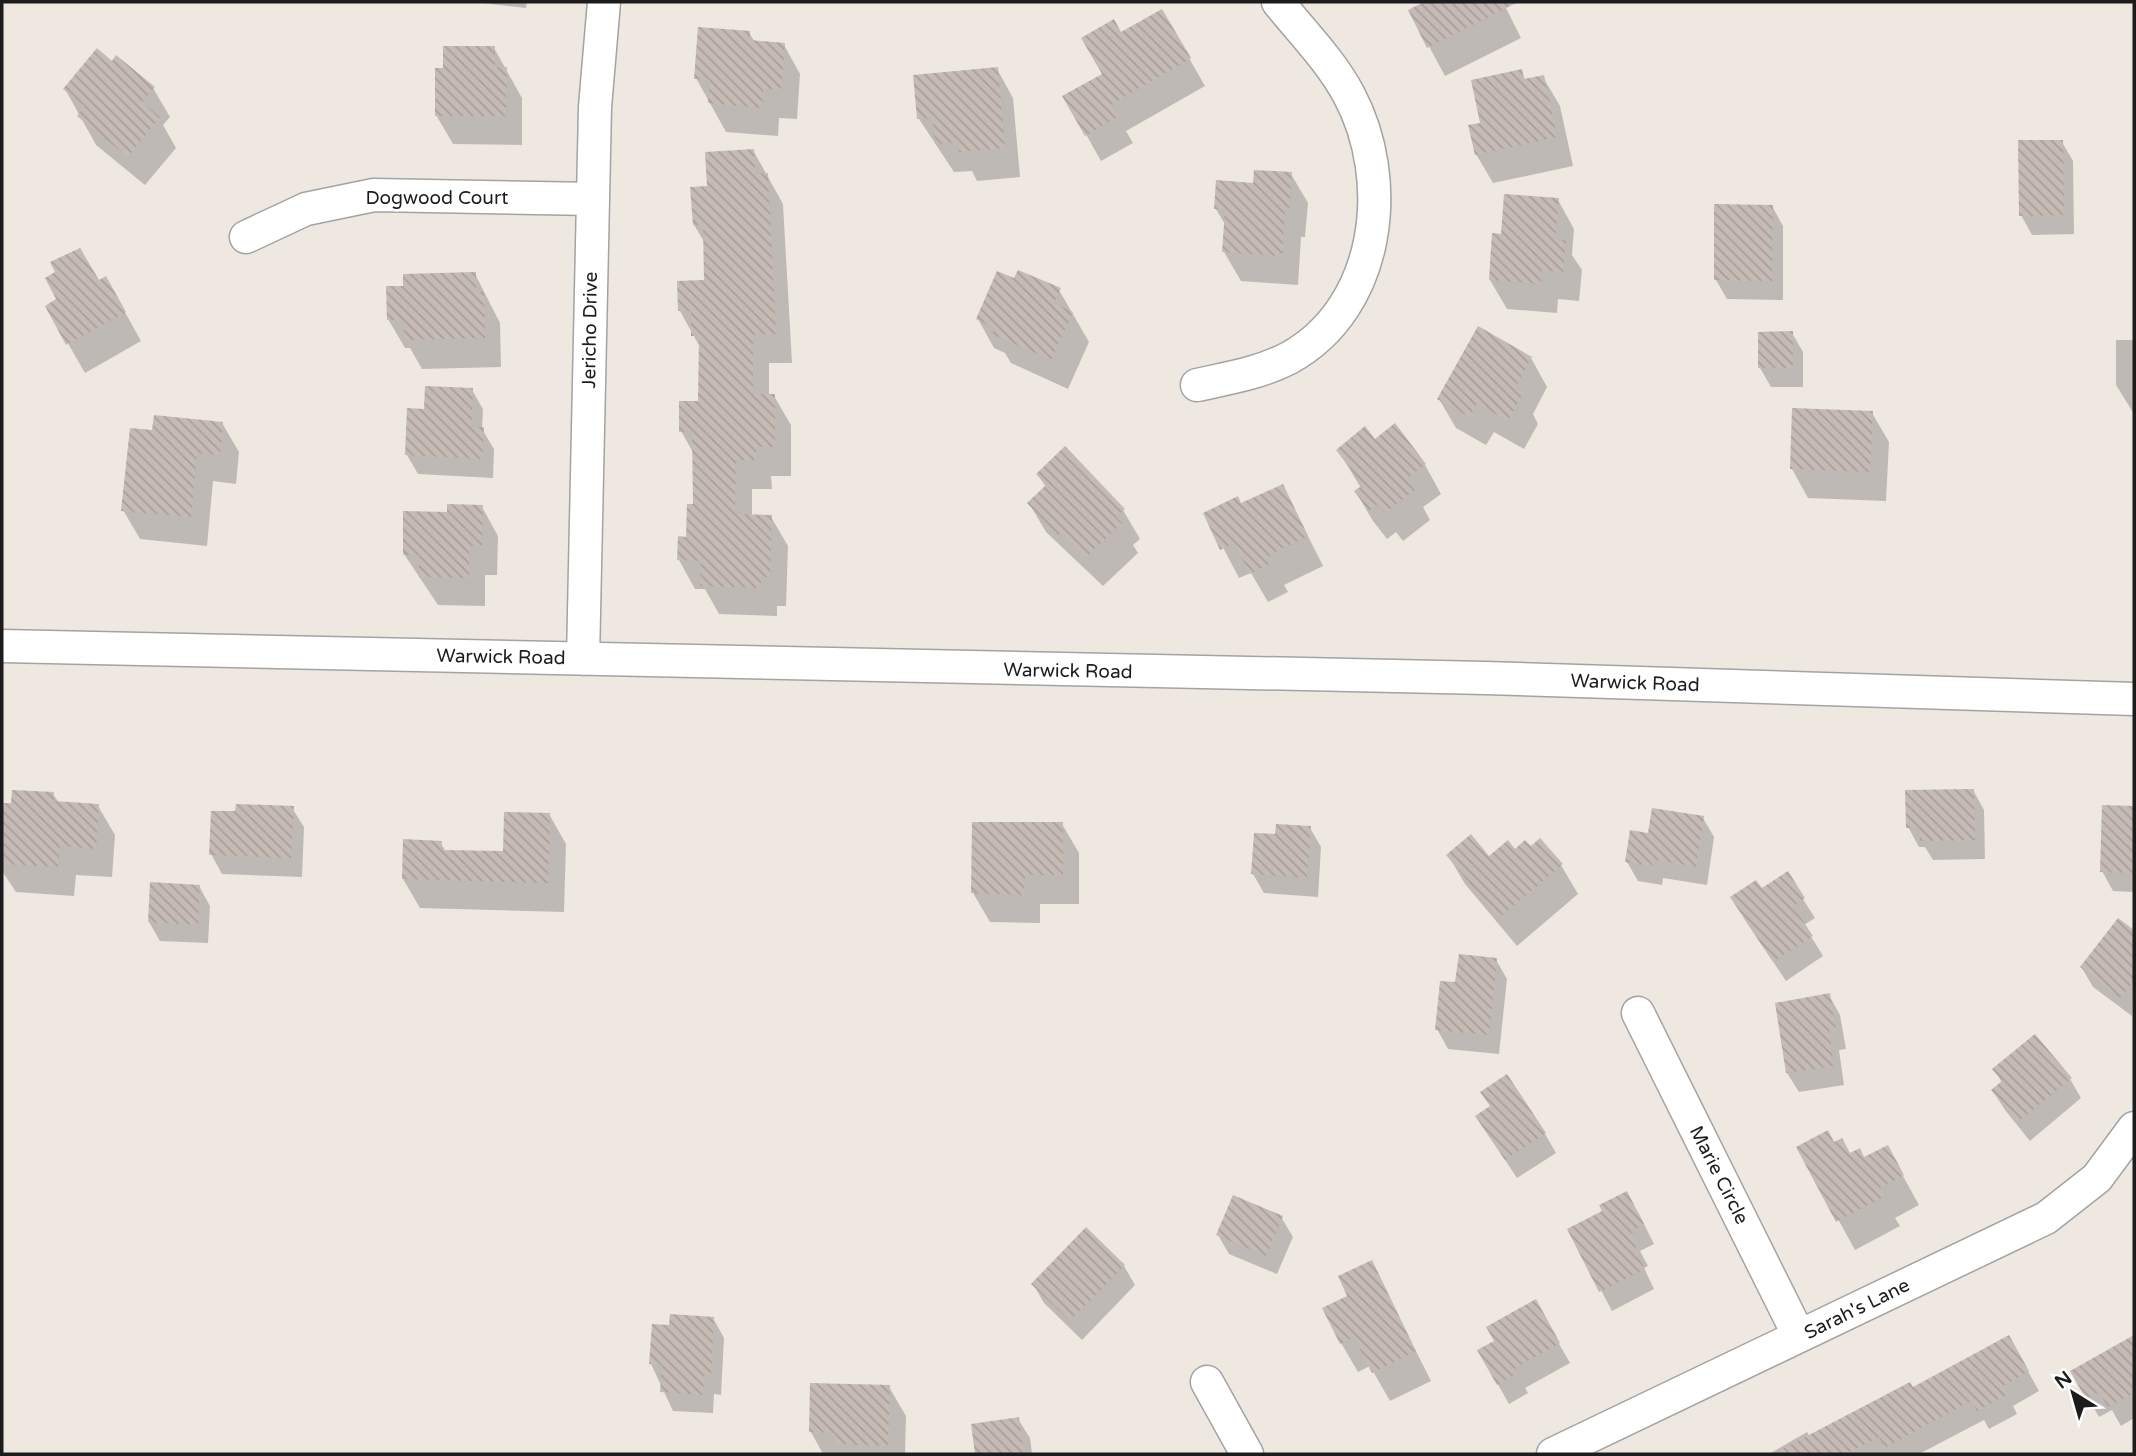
<svg xmlns="http://www.w3.org/2000/svg" width="2136" height="1456" viewBox="0 0 2136 1456" font-family="'Varela Round',sans-serif">
	<style>
		.shadow { fill: #0003 }
		.building { fill: url(#building-back-hatch) }
		.lines { fill: none; stroke-linecap: round; stroke-linejoin: round }
		.minor-casing { stroke: #a3a3a3; stroke-width: 35 }
		.minor { stroke: #fff; stroke-width: 32 }
		.labels { text-anchor: middle; dominant-baseline: central; stroke-width: 5; stroke-linejoin: round; paint-order: stroke }
		.street-label { font-size: 19px; fill: #1c1c1c; stroke: #fff }
	</style>
	<defs>
		<pattern id="building-back-hatch" width="6" height="6" patternUnits="userSpaceOnUse" patternTransform="scale(1.75)"><rect width="6" height="6" fill="#c5bab4"/><path d="M-1 5l2 2M0 0l6 6M5-1l2 2" fill="none" stroke="#a99f9a"/></pattern>
	</defs>
	<rect width="100%" height="100%" fill="#eee8e1"/>
	<path class="shadow" d="M 474,2 L 527,2 L 526,8 Z
		M 1422,2 L 1503,2 L 1521,38 L 1445,76 L 1410,11 L 1424,4 Z
		M 1162,11 L 1205,86 L 1126,131 L 1133,143 L 1101,161 L 1065,97 L 1104,74 L 1121,35 Z
		M 749,33 L 755,42 L 784,45 L 800,74 L 797,119 L 779,118 L 778,136 L 726,132 L 696,78 Z
		M 494,48 L 522,98 L 522,145 L 453,144 L 436,115 L 445,70 Z
		M 112,63 L 153,88 L 170,117 L 163,125 L 176,148 L 145,185 L 96,145 L 65,89 Z
		M 997,69 L 1013,98 L 1020,177 L 977,181 L 972,171 L 954,172 L 919,119 Z
		M 1521,71 L 1526,81 L 1543,77 L 1560,106 L 1573,166 L 1493,183 L 1476,154 L 1482,124 Z
		M 2062,142 L 2073,161 L 2074,234 L 2032,235 L 2021,215 Z
		M 753,150 L 783,204 L 792,363 L 769,363 L 769,396 L 774,396 L 791,425 L 791,476 L 771,476 L 772,489 L 752,489 L 752,516 L 771,517 L 788,546 L 786,606 L 777,606 L 777,616 L 719,614 L 705,589 L 695,589 L 679,560 L 688,538 L 695,506 L 694,454 L 681,431 L 700,403 L 701,349 L 680,311 L 706,282 L 705,243 L 694,225 L 709,188 Z
		M 1291,174 L 1308,203 L 1305,237 L 1301,237 L 1298,285 L 1241,281 L 1224,252 L 1226,226 L 1216,209 L 1254,185 Z
		M 1558,200 L 1574,229 L 1572,255 L 1582,270 L 1579,301 L 1558,299 L 1557,313 L 1507,309 L 1490,280 L 1502,236 Z
		M 1772,206 L 1783,226 L 1783,300 L 1727,299 L 1716,280 Z
		M 475,274 L 500,323 L 501,367 L 422,369 L 410,348 L 405,348 L 388,319 L 405,287 Z
		M 106,278 L 141,341 L 85,373 L 47,307 Z
		M 1015,281 L 1059,290 L 1089,342 L 1068,389 L 1011,363 L 1005,353 L 994,348 L 978,319 Z
		M 1792,333 L 1803,352 L 1803,387 L 1771,387 L 1760,368 Z
		M 2116,340 L 2134,340 L 2134,414 L 2116,385 Z
		M 1531,358 L 1547,387 L 1533,414 L 1538,424 L 1524,449 L 1494,432 L 1486,445 L 1456,428 L 1439,399 Z
		M 472,390 L 483,409 L 482,429 L 494,449 L 493,478 L 418,474 L 407,455 L 425,411 Z
		M 1872,413 L 1889,442 L 1886,501 L 1808,498 L 1792,469 Z
		M 222,423 L 239,452 L 236,484 L 213,481 L 207,546 L 140,539 L 123,510 L 154,432 Z
		M 1375,441 L 1425,465 L 1441,494 L 1423,507 L 1430,520 L 1403,541 L 1396,532 L 1387,539 L 1373,521 L 1356,492 L 1361,488 L 1338,450 Z
		M 1038,475 L 1123,510 L 1140,539 L 1133,545 L 1138,553 L 1103,586 L 1046,532 L 1029,503 L 1046,487 Z
		M 1283,486 L 1323,566 L 1284,585 L 1288,592 L 1268,602 L 1251,573 L 1239,578 L 1205,513 L 1241,505 Z
		M 482,507 L 498,536 L 497,575 L 485,575 L 485,606 L 438,605 L 404,554 L 449,514 Z
		M 1973,790 L 1984,810 L 1985,859 L 1933,860 L 1925,847 L 1919,847 L 1908,827 Z
		M 53,794 L 59,803 L 98,806 L 115,835 L 112,877 L 76,875 L 74,896 L 16,892 L 2,871 L 2,804 L 12,805 Z
		M 2104,806 L 2134,808 L 2134,892 L 2113,891 L 2102,871 Z
		M 292,808 L 304,827 L 302,877 L 222,874 L 211,854 Z
		M 549,814 L 566,844 L 564,912 L 420,908 L 403,879 L 440,842 L 446,852 L 505,853 Z
		M 1703,818 L 1714,837 L 1707,885 L 1663,878 L 1662,885 L 1638,881 L 1627,862 L 1649,835 Z
		M 1062,824 L 1079,853 L 1079,904 L 1040,904 L 1040,923 L 990,922 L 973,893 Z
		M 1310,828 L 1321,847 L 1318,897 L 1264,893 L 1253,874 L 1277,836 Z
		M 1515,851 L 1561,865 L 1578,894 L 1517,946 L 1465,884 L 1448,855 L 1489,858 Z
		M 1787,874 L 1815,918 L 1804,925 L 1823,956 L 1786,981 L 1743,917 L 1762,891 Z
		M 199,886 L 210,906 L 208,943 L 160,941 L 149,922 Z
		M 2118,920 L 2134,932 L 2132,1016 L 2093,987 L 2082,968 Z
		M 1496,960 L 1507,979 L 1499,1054 L 1448,1049 L 1437,1029 L 1457,984 Z
		M 1829,995 L 1840,1015 L 1846,1049 L 1839,1050 L 1844,1085 L 1799,1092 L 1787,1073 Z
		M 1995,1070 L 2070,1079 L 2081,1098 L 2030,1141 L 2005,1110 L 1993,1091 L 2002,1083 Z
		M 1491,1107 L 1545,1134 L 1556,1153 L 1517,1178 L 1489,1136 Z
		M 1834,1144 L 1850,1155 L 1864,1159 L 1887,1147 L 1919,1205 L 1895,1218 L 1900,1226 L 1855,1250 L 1799,1148 Z
		M 1638,1212 L 1654,1244 L 1640,1251 L 1648,1266 L 1644,1268 L 1654,1289 L 1612,1311 L 1569,1230 Z
		M 1281,1217 L 1293,1237 L 1277,1274 L 1229,1254 L 1218,1235 Z
		M 1371,1262 L 1431,1381 L 1390,1401 L 1370,1366 L 1358,1372 L 1341,1343 L 1350,1297 Z
		M 1124,1266 L 1135,1285 L 1082,1340 L 1044,1303 L 1033,1284 Z
		M 1535,1302 L 1570,1363 L 1525,1388 L 1528,1393 L 1509,1404 L 1479,1351 L 1496,1342 Z
		M 713,1318 L 724,1338 L 721,1395 L 714,1394 L 713,1413 L 673,1411 L 651,1364 L 671,1327 Z
		M 2009,1337 L 2039,1391 L 2013,1406 L 2017,1414 L 1989,1429 L 1984,1420 L 1919,1454 L 1769,1454 L 1807,1432 L 1810,1437 L 1913,1389 Z
		M 2131,1339 L 2134,1345 L 2134,1418 L 2121,1426 L 2112,1410 L 2099,1417 L 2073,1372 Z
		M 889,1387 L 906,1416 L 905,1454 L 823,1454 L 811,1432 Z
		M 1018,1419 L 1030,1438 L 1032,1454 L 976,1454 L 973,1425 Z"/>
	<path class="building" d="M 1424,2 L 1518,2 L 1427,48 L 1408,10 Z
		M 1162,9 L 1191,58 L 1112,104 L 1119,116 L 1085,136 L 1062,96 L 1102,74 L 1081,38 L 1114,19 L 1121,32 Z
		M 698,27 L 750,31 L 750,40 L 785,43 L 781,90 L 763,89 L 762,108 L 708,103 L 710,80 L 694,79 Z
		M 443,46 L 495,46 L 495,67 L 507,67 L 506,116 L 435,116 L 435,68 L 443,68 Z
		M 97,48 L 112,61 L 116,55 L 155,87 L 142,102 L 160,117 L 128,157 L 77,116 L 85,106 L 63,89 Z
		M 998,67 L 1005,148 L 959,152 L 958,142 L 935,144 L 933,118 L 917,119 L 913,75 Z
		M 1522,69 L 1524,79 L 1544,75 L 1557,137 L 1475,155 L 1468,125 L 1480,123 L 1471,80 Z
		M 2018,140 L 2063,140 L 2064,215 L 2019,216 Z
		M 754,149 L 755,174 L 768,173 L 776,334 L 753,335 L 753,394 L 775,394 L 775,447 L 756,447 L 756,460 L 736,460 L 735,514 L 772,515 L 770,577 L 761,577 L 761,588 L 700,586 L 701,561 L 677,560 L 678,536 L 686,537 L 687,504 L 693,504 L 692,431 L 679,432 L 679,401 L 698,401 L 699,336 L 691,336 L 691,311 L 678,311 L 677,281 L 704,280 L 703,225 L 693,225 L 690,187 L 707,186 L 705,152 Z
		M 1254,170 L 1292,172 L 1289,208 L 1285,208 L 1282,256 L 1222,252 L 1225,210 L 1214,209 L 1216,180 L 1253,183 Z
		M 1504,194 L 1559,198 L 1555,239 L 1566,240 L 1563,272 L 1542,270 L 1541,284 L 1489,280 L 1492,233 L 1501,234 Z
		M 1714,204 L 1773,205 L 1772,281 L 1714,280 Z
		M 80,248 L 99,280 L 106,276 L 126,312 L 66,345 L 45,306 L 56,299 L 45,278 L 55,272 L 50,262 Z
		M 1018,270 L 1061,288 L 1054,303 L 1073,312 L 1051,360 L 992,334 L 995,328 L 976,319 L 997,271 L 1014,278 Z
		M 476,272 L 476,292 L 484,292 L 485,338 L 404,340 L 403,320 L 387,320 L 386,286 L 403,286 L 403,274 Z
		M 1478,326 L 1532,357 L 1515,388 L 1523,393 L 1508,421 L 1477,403 L 1470,417 L 1437,399 Z
		M 1793,331 L 1793,368 L 1758,368 L 1758,332 Z
		M 425,386 L 473,388 L 471,427 L 484,427 L 482,459 L 405,455 L 407,408 L 424,409 Z
		M 1792,408 L 1873,411 L 1870,472 L 1790,469 Z
		M 154,415 L 223,422 L 220,455 L 197,453 L 191,517 L 121,511 L 130,428 L 152,430 Z
		M 1395,423 L 1426,464 L 1406,479 L 1415,490 L 1385,513 L 1378,504 L 1369,511 L 1354,491 L 1363,485 L 1336,450 L 1365,426 L 1375,439 Z
		M 1065,446 L 1125,509 L 1116,517 L 1122,523 L 1085,558 L 1061,532 L 1058,535 L 1027,503 L 1046,485 L 1036,474 Z
		M 1283,484 L 1308,536 L 1269,555 L 1272,563 L 1249,574 L 1235,543 L 1220,550 L 1203,513 L 1238,496 L 1241,503 Z
		M 447,504 L 483,505 L 482,546 L 469,546 L 469,578 L 419,577 L 419,555 L 403,555 L 403,511 L 447,512 Z
		M 1974,789 L 1975,840 L 1920,841 L 1919,828 L 1906,828 L 1905,790 Z
		M 12,790 L 54,792 L 54,801 L 99,804 L 96,849 L 60,846 L 58,867 L 2,864 L 2,803 L 11,803 Z
		M 236,804 L 294,806 L 291,858 L 209,855 L 211,811 L 235,811 Z
		M 2102,805 L 2134,806 L 2134,873 L 2100,872 Z
		M 1652,808 L 1704,816 L 1696,867 L 1653,859 L 1652,866 L 1625,862 L 1630,830 L 1648,833 Z
		M 504,812 L 550,813 L 548,883 L 402,879 L 403,839 L 442,841 L 441,850 L 503,851 Z
		M 972,822 L 1063,822 L 1063,875 L 1025,875 L 1024,895 L 971,893 Z
		M 1276,824 L 1311,826 L 1307,878 L 1251,874 L 1254,833 L 1275,834 Z
		M 1471,834 L 1489,856 L 1508,840 L 1515,849 L 1525,840 L 1531,846 L 1540,838 L 1563,864 L 1499,918 L 1446,855 Z
		M 1788,871 L 1805,898 L 1793,906 L 1813,936 L 1773,962 L 1730,897 L 1756,880 L 1762,888 Z
		M 150,882 L 200,885 L 198,925 L 148,922 Z
		M 2118,918 L 2134,930 L 2134,980 L 2120,998 L 2080,967 Z
		M 1459,954 L 1497,958 L 1489,1035 L 1435,1030 L 1440,981 L 1455,982 Z
		M 1830,993 L 1836,1030 L 1829,1030 L 1834,1066 L 1786,1073 L 1775,1003 Z
		M 2035,1034 L 2072,1078 L 2018,1122 L 1991,1090 L 2002,1081 L 1992,1069 Z
		M 1507,1074 L 1546,1133 L 1505,1160 L 1475,1116 L 1490,1106 L 1480,1092 Z
		M 1828,1130 L 1834,1142 L 1842,1138 L 1850,1153 L 1860,1148 L 1864,1157 L 1888,1145 L 1904,1175 L 1880,1188 L 1885,1196 L 1836,1222 L 1796,1147 Z
		M 1627,1191 L 1644,1224 L 1631,1231 L 1638,1246 L 1634,1248 L 1645,1269 L 1599,1292 L 1567,1229 L 1602,1211 L 1599,1205 Z
		M 1233,1195 L 1283,1216 L 1266,1256 L 1216,1235 Z
		M 1086,1227 L 1125,1265 L 1070,1321 L 1031,1284 Z
		M 1372,1260 L 1416,1351 L 1372,1373 L 1354,1337 L 1340,1344 L 1322,1308 L 1347,1296 L 1338,1276 Z
		M 1536,1299 L 1560,1343 L 1515,1368 L 1518,1373 L 1497,1385 L 1477,1350 L 1494,1341 L 1486,1327 Z
		M 670,1314 L 714,1317 L 711,1376 L 704,1375 L 703,1395 L 660,1392 L 662,1365 L 649,1364 L 652,1324 L 669,1325 Z
		M 2009,1335 L 2029,1371 L 2003,1386 L 2008,1394 L 1977,1411 L 1971,1401 L 1884,1448 L 1879,1437 L 1846,1454 L 1773,1454 L 1910,1382 L 1913,1387 Z
		M 2134,1335 L 2134,1393 L 2108,1407 L 2099,1392 L 2086,1399 L 2070,1371 Z
		M 810,1383 L 890,1385 L 888,1446 L 835,1444 L 835,1433 L 809,1432 Z
		M 1019,1417 L 1024,1454 L 975,1454 L 971,1424 Z"/>
	<g class="lines">
		<defs>
			<path id="minor" d="M 246,237 L 306,209 L 374,195 L 593,199
				M 1197,385 C 1229,378 1260,373 1289,358 C 1380,308 1395,181 1349,95 C 1331,61 1302,32 1278,2
				M 2,646 L 1485,678 L 2134,699
				M 583,659 L 595,107 L 604,2
				M 1638,1013 L 1799,1336
				M 1207,1382 L 1247,1454
				M 1553,1454 L 2046,1218 L 2097,1178 L 2134,1128"/>
		</defs>
		<use href="#minor" class="minor-casing"/>
		<use href="#minor" class="minor"/>
	</g>
	<g class="labels">
		<g class="street-label">
			<text x="437" y="198">Dogwood Court</text>
			<text transform="translate(590 330) rotate(-89)">Jericho Drive</text>
			<text transform="translate(501 657) rotate(1)">Warwick Road</text>
			<text transform="translate(1068 671) rotate(1)">Warwick Road</text>
			<text transform="translate(1635 683) rotate(2)">Warwick Road</text>
			<text transform="translate(1719 1175) rotate(63)">Marie Circle</text>
			<text transform="translate(1857 1309) rotate(-26)">Sarah's Lane</text>
		</g>
	</g>
	<rect width="2136" height="1456" fill="none" stroke="#1c1c1c" stroke-width="7"/>
	<g transform="translate(2073 1393) rotate(323)" stroke="#ffffff" stroke-width="5" paint-order="stroke">
	<path d="M0-5L12 26L0 18L-12 26Z" fill="#1c1c1c"/>
	<text y="-10" font-size="19" font-weight="bold" text-anchor="middle" fill="#1c1c1c">N</text>
	</g>
</svg>
